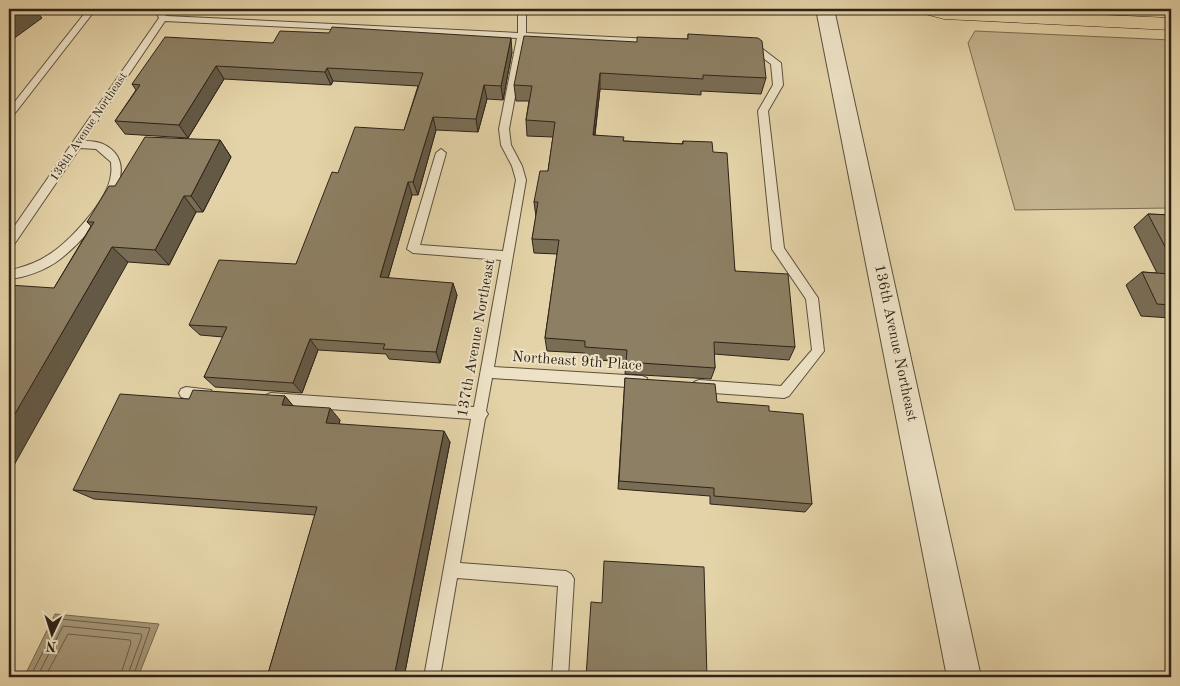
<svg xmlns="http://www.w3.org/2000/svg" width="1180" height="686" viewBox="0 0 1180 686" font-family="'Old Standard TT',serif">
	<style>
		.green { fill: #c5b590; stroke: #7a6c54 }
		.water { fill: #a69777; stroke: #766951 }
		.lines { fill: none; stroke-linecap: round; stroke-linejoin: round }
		.shore { stroke: #6a5d48; stroke-width: 1 }
		.service-casing { stroke: #5c4f3c; stroke-width: 2 }
		.minor-casing { stroke: #5c4f3c; stroke-width: 2 }
		.primary-casing { stroke: #2e2318; stroke-width: 1 }
		.service { fill: #ede2c6; fill-rule: evenodd }
		.minor { fill: #ede2c6; fill-rule: evenodd }
		.primary { fill: #e4d3a8; fill-rule: evenodd }
		.wall { fill: #796d55; stroke: #2e2318 }
		.shaded-wall { fill: #635945; stroke: #2e2318 }
		.building { fill: #8d7f63; stroke: #2e2318 }
		.labels { text-anchor: middle; dominant-baseline: central; stroke-width: 4; stroke-linejoin: round; paint-order: stroke }
		.far-street-label { font-size: 12px; fill: #2e2318; stroke: #ede2c6 }
		.street-label { font-size: 15px; fill: #2e2318; stroke: #ede2c6 }
	</style>
	<rect width="100%" height="100%" fill="#e4d3a8"/>
	<filter id="stains"><feTurbulence type="fractalNoise" baseFrequency=".004" numOctaves="4"/><feColorMatrix values="0 0 0 0 .2 0 0 0 0 .09 0 0 0 0 .02 0 0 0 .5 -.17"/></filter>
	<radialGradient id="worn" r=".72"><stop offset=".6" stop-color="#630" stop-opacity="0"/><stop offset="1" stop-color="#630" stop-opacity=".3"/></radialGradient>
	<path class="green" d="M 975,31 L 1171,40 L 1171,208 L 1015,210 L 968,43 Z"/>
	<path class="water" d="M 55,614 L 159,624 L 138,677 L 24,677 Z"/>
	<g class="lines">
		<path class="shore" d="M 30,677 L 60,619 L 150,628 L 133,677
			M 37,677 L 63,626 L 141,634 L 142,636 L 127,677
			M 45,677 L 68,634 L 130,640 L 131,643 L 120,677"/>
		<defs>
			<path id="service" d="M 88,9 L 96,9 L 12,117 L 9,118 L 9,109 Z
				M 155,9 L 163,9 L 166,16 L 518,33 L 518,9 L 526,9 L 526,33 L 653,39 L 657,42 L 653,45 L 526,38 L 509,129 L 511,145 L 522,166 L 526,180 L 494,367 L 642,376 L 647,378 L 648,382 L 647,386 L 642,388 L 492,378 L 486,411 L 488,414 L 485,419 L 460,563 L 566,571 L 571,574 L 574,579 L 568,677 L 552,677 L 558,586 L 457,578 L 440,677 L 424,677 L 471,419 L 271,405 L 266,403 L 264,399 L 266,395 L 271,393 L 474,407 L 501,260 L 413,253 L 407,249 L 436,153 L 441,149 L 446,153 L 420,245 L 503,251 L 516,180 L 512,166 L 501,145 L 499,129 L 517,38 L 165,21 L 84,141 C 97,141 106,143 115,153 C 139,182 82,243 59,260 C 46,270 24,278 9,279 L 9,271 C 21,267 34,264 45,257 C 67,245 109,200 111,174 C 112,170 111,166 111,162 L 96,149 L 80,148 L 13,246 L 9,247 L 9,234 L 159,18 Z
				M 750,43 L 756,44 L 781,63 L 783,85 L 768,111 L 784,248 L 818,298 L 824,351 L 789,396 L 784,398 L 699,392 L 694,390 L 692,386 L 694,382 L 699,380 L 781,386 L 812,350 L 806,299 L 772,249 L 758,111 L 773,85 L 771,64 L 751,49 L 747,48 L 747,44 Z
				M 186,387 L 211,390 L 213,394 L 211,398 C 202,401 190,400 181,397 L 179,393 L 181,389 Z"/>
			<path id="minor" d="M 816,9 L 834,9 L 981,677 L 947,677 Z"/>
			<path id="primary" d="M 919,9 L 974,9 L 1171,18 L 1171,30 L 944,19 L 921,13 Z"/>
		</defs>
		<use href="#service" class="service-casing"/>
		<use href="#minor" class="minor-casing"/>
		<use href="#primary" class="primary-casing"/>
		<use href="#service" class="service"/>
		<use href="#minor" class="minor"/>
		<use href="#primary" class="primary"/>
	</g>
	<path class="wall" d="M 688,34 L 766,78 L 761,94 L 701,91 L 701,95 L 600,89 L 595,135 L 624,141 L 682,144 L 683,141 L 713,152 L 735,271 L 795,347 L 789,360 L 714,354 L 715,368 L 711,379 L 625,374 L 626,362 L 585,359 L 585,353 L 547,351 L 545,338 L 557,254 L 534,253 L 532,239 L 536,217 L 534,202 L 548,171 L 553,137 L 527,136 L 526,120 L 529,101 L 516,101 L 514,85 L 637,42 L 688,39 Z
		M 273,43 L 512,52 L 503,100 L 487,99 L 478,132 L 436,130 L 418,195 L 412,195 L 388,278 L 457,295 L 440,363 L 389,359 L 386,354 L 318,350 L 302,393 L 215,387 L 204,377 L 223,337 L 200,335 L 189,325 L 296,264 L 338,173 L 404,130 L 418,86 L 333,81 L 331,85 L 224,79 L 188,138 L 125,134 L 115,121 L 136,90 L 132,84 Z
		M 220,140 L 231,157 L 203,212 L 196,212 L 169,265 L 128,262 L 54,288 L 91,226 L 87,222 L 115,186 Z
		M 1148,214 L 1171,215 L 1171,318 L 1141,316 L 1126,285 L 1142,272 L 1157,273 L 1134,227 Z
		M 625,378 L 717,402 L 769,411 L 812,504 L 805,512 L 710,504 L 710,496 L 618,489 Z
		M 285,396 L 293,406 L 340,420 L 339,424 L 450,442 L 404,677 L 267,677 L 315,515 L 94,499 L 73,490 L 189,399 Z"/>
	<path class="shaded-wall" d="M 23,9 L 35,9 L 42,18 L 9,42 L 9,19 Z
		M 511,38 L 512,52 L 503,100 L 501,86 Z
		M 216,66 L 224,79 L 188,138 L 179,125 Z
		M 327,68 L 333,81 L 331,85 L 325,72 Z
		M 600,73 L 600,89 L 593,150 L 593,135 Z
		M 484,85 L 487,99 L 478,132 L 476,119 Z
		M 433,117 L 436,130 L 418,195 L 413,182 Z
		M 220,140 L 231,157 L 203,212 L 191,196 Z
		M 408,182 L 412,195 L 385,289 L 380,277 Z
		M 184,196 L 196,212 L 169,265 L 155,250 Z
		M 112,247 L 128,262 L 9,474 L 9,424 Z
		M 453,283 L 457,295 L 440,363 L 436,352 Z
		M 310,339 L 318,350 L 302,393 L 293,383 Z
		M 285,396 L 296,409 L 282,405 Z
		M 330,408 L 340,420 L 336,435 L 326,423 Z
		M 444,431 L 450,442 L 404,677 L 394,677 Z"/>
	<path class="building" d="M 9,9 L 23,9 L 9,19 Z
		M 332,27 L 511,38 L 501,86 L 484,85 L 476,119 L 433,117 L 413,182 L 408,182 L 380,277 L 453,283 L 436,352 L 383,349 L 385,344 L 310,339 L 293,383 L 204,377 L 227,327 L 189,325 L 219,260 L 296,264 L 332,172 L 338,173 L 355,127 L 404,130 L 423,73 L 327,68 L 325,72 L 216,66 L 179,125 L 115,121 L 140,85 L 132,84 L 165,37 L 273,43 L 280,31 L 329,33 Z
		M 688,34 L 758,38 L 762,41 L 766,78 L 703,75 L 703,79 L 600,73 L 593,135 L 624,137 L 623,141 L 683,144 L 683,141 L 712,142 L 713,152 L 727,153 L 735,271 L 788,274 L 795,347 L 714,342 L 715,368 L 626,362 L 627,350 L 585,347 L 585,341 L 545,338 L 559,240 L 532,239 L 538,202 L 534,202 L 540,171 L 548,171 L 555,122 L 526,120 L 532,86 L 514,85 L 524,36 L 637,42 L 637,37 L 688,39 Z
		M 145,137 L 220,140 L 191,196 L 184,196 L 155,250 L 112,247 L 9,424 L 9,285 L 54,288 L 94,222 L 87,222 L 109,186 L 115,186 Z
		M 1148,214 L 1171,215 L 1171,258 Z
		M 1142,272 L 1171,274 L 1171,305 L 1157,304 Z
		M 625,378 L 715,384 L 717,402 L 769,406 L 769,411 L 803,414 L 812,504 L 714,496 L 714,488 L 619,481 Z
		M 193,390 L 285,396 L 282,405 L 330,408 L 326,423 L 444,431 L 394,677 L 267,677 L 317,507 L 73,490 L 120,394 L 189,399 Z
		M 604,561 L 704,567 L 707,677 L 586,677 L 591,602 L 602,603 Z"/>
	<g class="labels">
		<g class="far-street-label">
			<text transform="translate(89 127) rotate(-56)">138th Avenue Northeast</text>
		</g>
		<g class="street-label">
			<text transform="translate(477 338) rotate(-80)">137th Avenue Northeast</text>
			<text transform="translate(895 343) rotate(78)">136th Avenue Northeast</text>
			<text transform="translate(577 362) rotate(4)">Northeast 9th Place</text>
		</g>
	</g>
	<rect width="1180" height="686" fill="none" stroke="#e4d3a8" stroke-width="30"/>
	<rect x="10" y="10" width="1160" height="666" fill="none" stroke="#2e2318" stroke-width="2.5"/>
	<rect x="15" y="15" width="1150" height="656" fill="none" stroke="#2e2318"/>
	<g transform="translate(52 634) rotate(184)" stroke="#ede2c6" stroke-width="4" paint-order="stroke">
	<path d="M0-4L9 19L0 12L-9 19Z" fill="#2e2318"/>
	<text y="-8" font-size="14" font-weight="bold" text-anchor="middle" fill="#2e2318">N</text>
	</g>
	<rect width="100%" height="100%" filter="url(#stains)"/>
	<rect width="100%" height="100%" fill="url(#worn)"/>
</svg>
